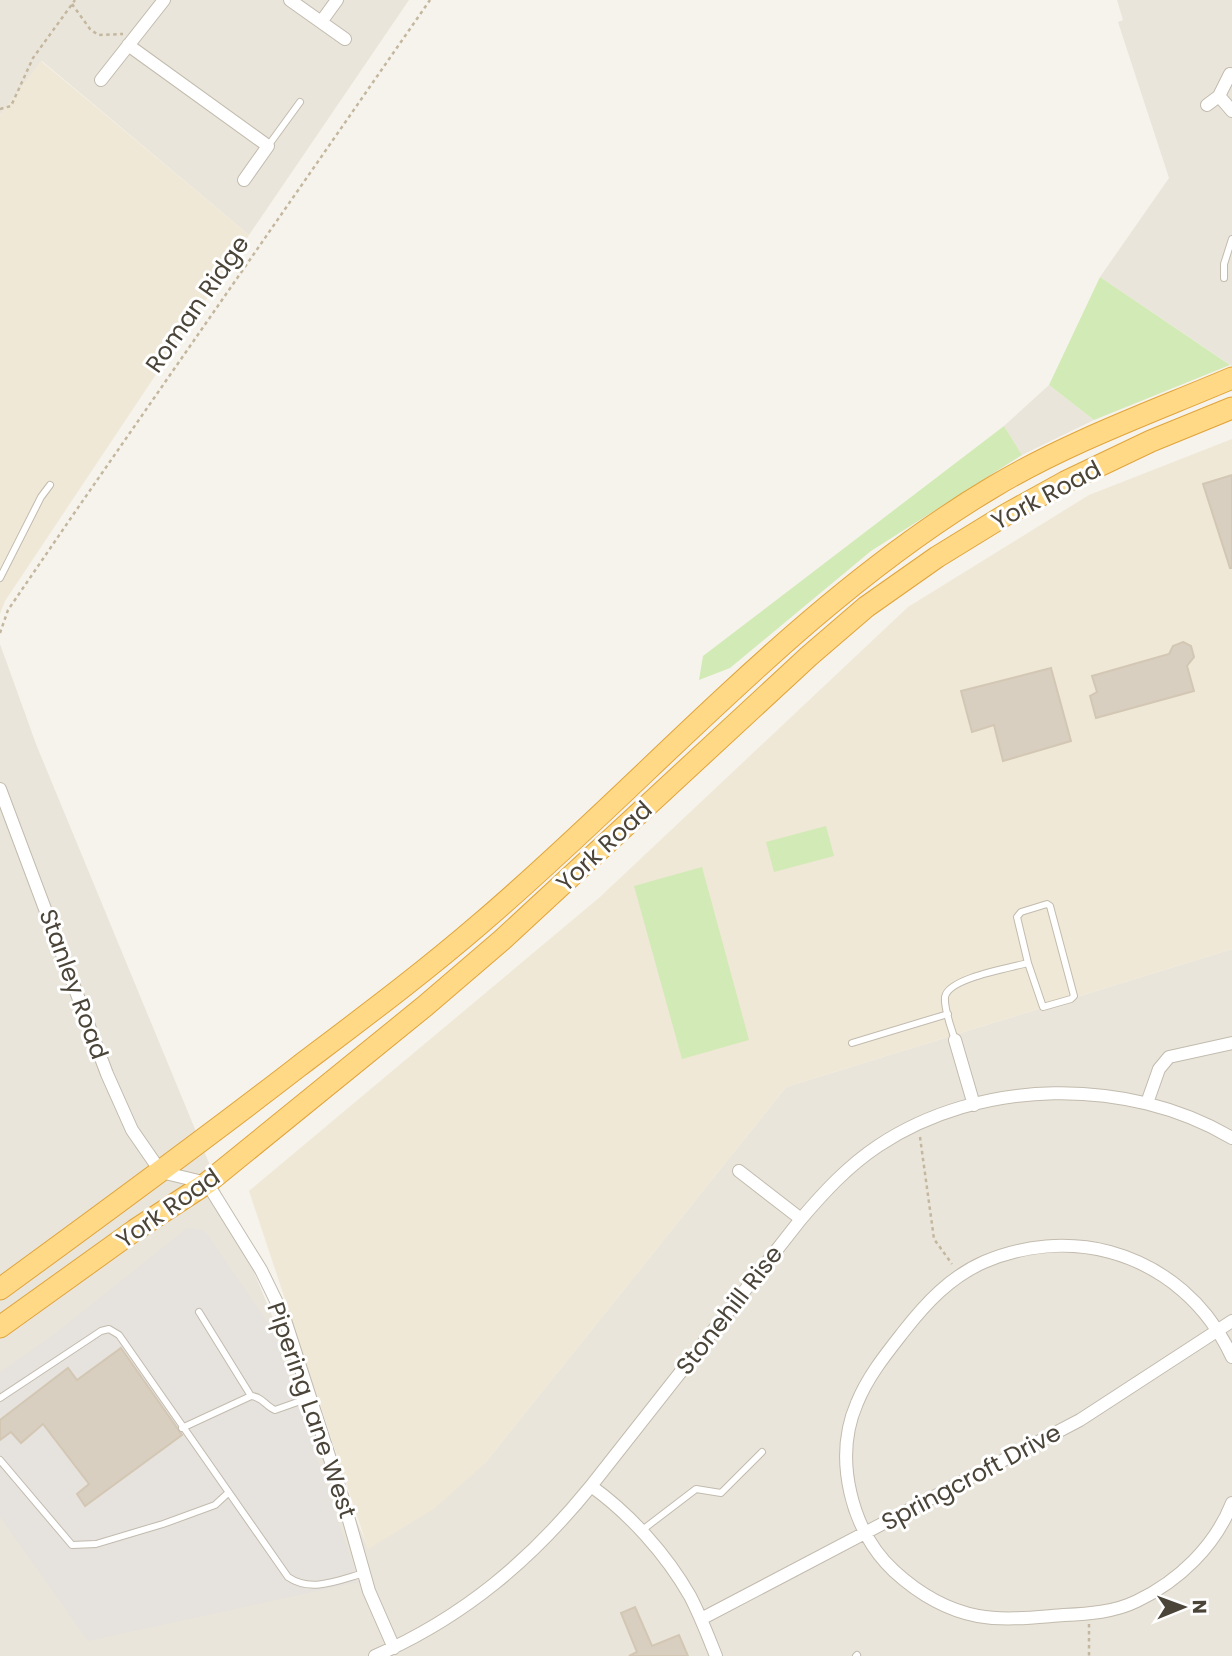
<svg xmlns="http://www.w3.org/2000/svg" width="1232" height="1656" viewBox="0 0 1232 1656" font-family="Poppins,sans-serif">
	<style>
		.residential { fill: #eae5da }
		.industrial { fill: #e6e2dd }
		.education { fill: #efe8d6 }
		.green { fill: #d2eab5 }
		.building { fill: #d8cfc1; stroke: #d3c7b4; stroke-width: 2 }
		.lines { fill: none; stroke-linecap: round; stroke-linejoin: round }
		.service-casing { stroke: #c2bbae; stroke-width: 8 }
		.minor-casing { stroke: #c2bbae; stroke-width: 14 }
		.trunk-casing { stroke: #e0a43c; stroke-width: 23 }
		.path { stroke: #c4b79f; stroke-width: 2.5; stroke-dasharray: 3.5 3.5; stroke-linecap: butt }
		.service { stroke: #fff; stroke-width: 6 }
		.minor { stroke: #fff; stroke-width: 12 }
		.trunk { stroke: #ffd985; stroke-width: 21 }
		.labels { text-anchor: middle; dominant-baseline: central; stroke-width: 6; stroke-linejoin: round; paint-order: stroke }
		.street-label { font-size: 24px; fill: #4b4439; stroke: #fff }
	</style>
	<rect width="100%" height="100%" fill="#f6f3ec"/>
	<path class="residential" d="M 0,0 L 409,0 L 249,235 L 42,61 L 0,115 Z
		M 1117,0 L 1232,0 L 1232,366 L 1100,277 L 1169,178 L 1118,22 L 1123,20 Z
		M 1049,385 L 1094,420 L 1022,455 L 1004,426 Z
		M 0,644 L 36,744 L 368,1548 L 485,1463 L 786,1087 L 1232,949 L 1232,1656 L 0,1656 Z"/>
	<path class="industrial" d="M 187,1228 L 203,1230 L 208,1235 L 274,1332 L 359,1582 L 88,1641 L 0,1517 L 0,1372 L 53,1335 Z"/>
	<path class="education" d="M 41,61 L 249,235 L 5,601 L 0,614 L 0,115 Z
		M 1232,439 L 1232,949 L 786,1087 L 485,1463 L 435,1508 L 368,1549 L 249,1191 L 600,897 L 908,607 L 1089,495 Z"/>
	<path class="green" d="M 1100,277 L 1230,365 L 1094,420 L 1049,385 Z
		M 1004,426 L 1022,455 L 871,551 L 730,668 L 699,680 L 703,656 Z
		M 826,826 L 834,856 L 774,872 L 766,842 Z
		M 702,867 L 749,1040 L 682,1059 L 634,886 Z"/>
	<path class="building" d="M 1232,475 L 1232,568 L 1230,568 L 1203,484 Z
		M 1183,642 L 1191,646 L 1194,657 L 1187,666 L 1194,691 L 1096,718 L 1090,696 L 1097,692 L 1092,676 L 1169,654 L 1173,646 Z
		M 1051,668 L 1071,741 L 1003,761 L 994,725 L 972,732 L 961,691 Z
		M 121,1348 L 182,1435 L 85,1506 L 77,1494 L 89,1484 L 43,1424 L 21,1443 L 11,1432 L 0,1440 L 0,1420 L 68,1368 L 77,1380 Z
		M 635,1607 L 652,1646 L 679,1635 L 688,1656 L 629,1656 L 637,1652 L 621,1613 Z"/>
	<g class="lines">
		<defs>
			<path id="service" d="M 268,146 L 300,102
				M 1224,278 L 1224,264 L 1232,239
				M 0,578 L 41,497 L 50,485
				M 955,1040 C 951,1027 944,1010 945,997 C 948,978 1010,968 1028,963 L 1017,917 L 1021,912 L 1047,904 L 1050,906 L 1074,996 L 1071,999 L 1043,1007 L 1028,963
				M 852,1043 L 948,1014
				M 199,1312 L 251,1396
				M 0,1398 L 101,1331 L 109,1329 L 119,1335 L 288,1577 C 311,1593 339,1580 364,1573
				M 182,1428 L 251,1396 C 263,1397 265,1406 275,1410 L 309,1398
				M 0,1460 L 72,1545 L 96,1544 L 163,1524 L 215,1505 L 228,1493
				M 641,1531 L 696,1489 L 721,1493 L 762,1452
				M 856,1656 L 857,1655"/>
			<path id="minor" d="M 290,0 L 345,39
				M 321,22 L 337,0
				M 128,45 L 268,146 L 244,180
				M 101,80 L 164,0
				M 1219,96 L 1232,111
				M 1207,105 L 1219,96 L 1230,74
				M 0,789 L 107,1074 L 132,1130 L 161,1172 L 207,1183 L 261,1270 L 284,1317 L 343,1499 L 369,1591 L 394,1648
				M 955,1040 L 974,1105
				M 1147,1103 L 1159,1069 L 1169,1057 L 1232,1043
				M 739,1171 L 801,1219
				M 1232,1357 C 1208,1305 1165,1267 1110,1252 C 1068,1241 1024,1245 984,1262 C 950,1277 926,1303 904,1331 C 886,1354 868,1376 857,1403 C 833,1458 851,1531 894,1571 C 918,1593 946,1610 978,1616 C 1006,1621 1036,1617 1064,1615 C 1088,1614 1115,1612 1137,1601 C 1179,1581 1215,1546 1232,1503
				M 591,1486 C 630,1514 666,1554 690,1596 C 700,1615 708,1636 716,1656
				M 701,1619 L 1080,1420 L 1232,1321
				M 375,1656 C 464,1617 531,1560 591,1486 L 801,1219 C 824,1192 848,1166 878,1146 C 980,1078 1127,1076 1232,1138"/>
			<path id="trunk" d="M 0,1289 C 100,1216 200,1143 298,1067 C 360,1020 422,974 481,923 C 650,779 800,602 993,487 C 1068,442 1152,412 1232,378
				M 0,1327 L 135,1230 L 207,1183 L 425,1006 L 502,940 L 809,656 L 866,607 L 937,557 L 1007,514 L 1065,482 L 1151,441 L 1232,408"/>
		</defs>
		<use href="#service" class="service-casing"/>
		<use href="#minor" class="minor-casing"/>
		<use href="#trunk" class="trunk-casing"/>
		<path class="path" d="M 72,4 L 90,29 L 98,35 L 123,34
			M 0,109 L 11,106 L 33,58 L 75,0
			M 0,633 L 8,610 L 75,512 L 430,0
			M 920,1137 L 934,1239 L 952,1264
			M 1089,1624 L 1089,1656"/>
		<use href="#service" class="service"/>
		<use href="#minor" class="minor"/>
		<use href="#trunk" class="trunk"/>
	</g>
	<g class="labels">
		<g class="street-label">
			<text transform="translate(197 304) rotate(-55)">Roman Ridge</text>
			<text transform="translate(1046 495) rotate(-28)">York Road</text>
			<text transform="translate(604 846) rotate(-43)">York Road</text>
			<text transform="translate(74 984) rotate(70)">Stanley Road</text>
			<text transform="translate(168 1208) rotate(-35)">York Road</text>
			<text transform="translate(729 1310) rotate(-52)">Stonehill Rise</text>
			<text transform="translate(312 1410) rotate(71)">Pipering Lane West</text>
			<text transform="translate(971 1477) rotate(-28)">Springcroft Drive</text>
		</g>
	</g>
	<g transform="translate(1183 1607) rotate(89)" stroke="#ffffff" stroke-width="5" paint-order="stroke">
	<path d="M0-5L12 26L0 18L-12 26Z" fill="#4b4439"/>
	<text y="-10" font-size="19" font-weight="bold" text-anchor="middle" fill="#4b4439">N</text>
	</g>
</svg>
